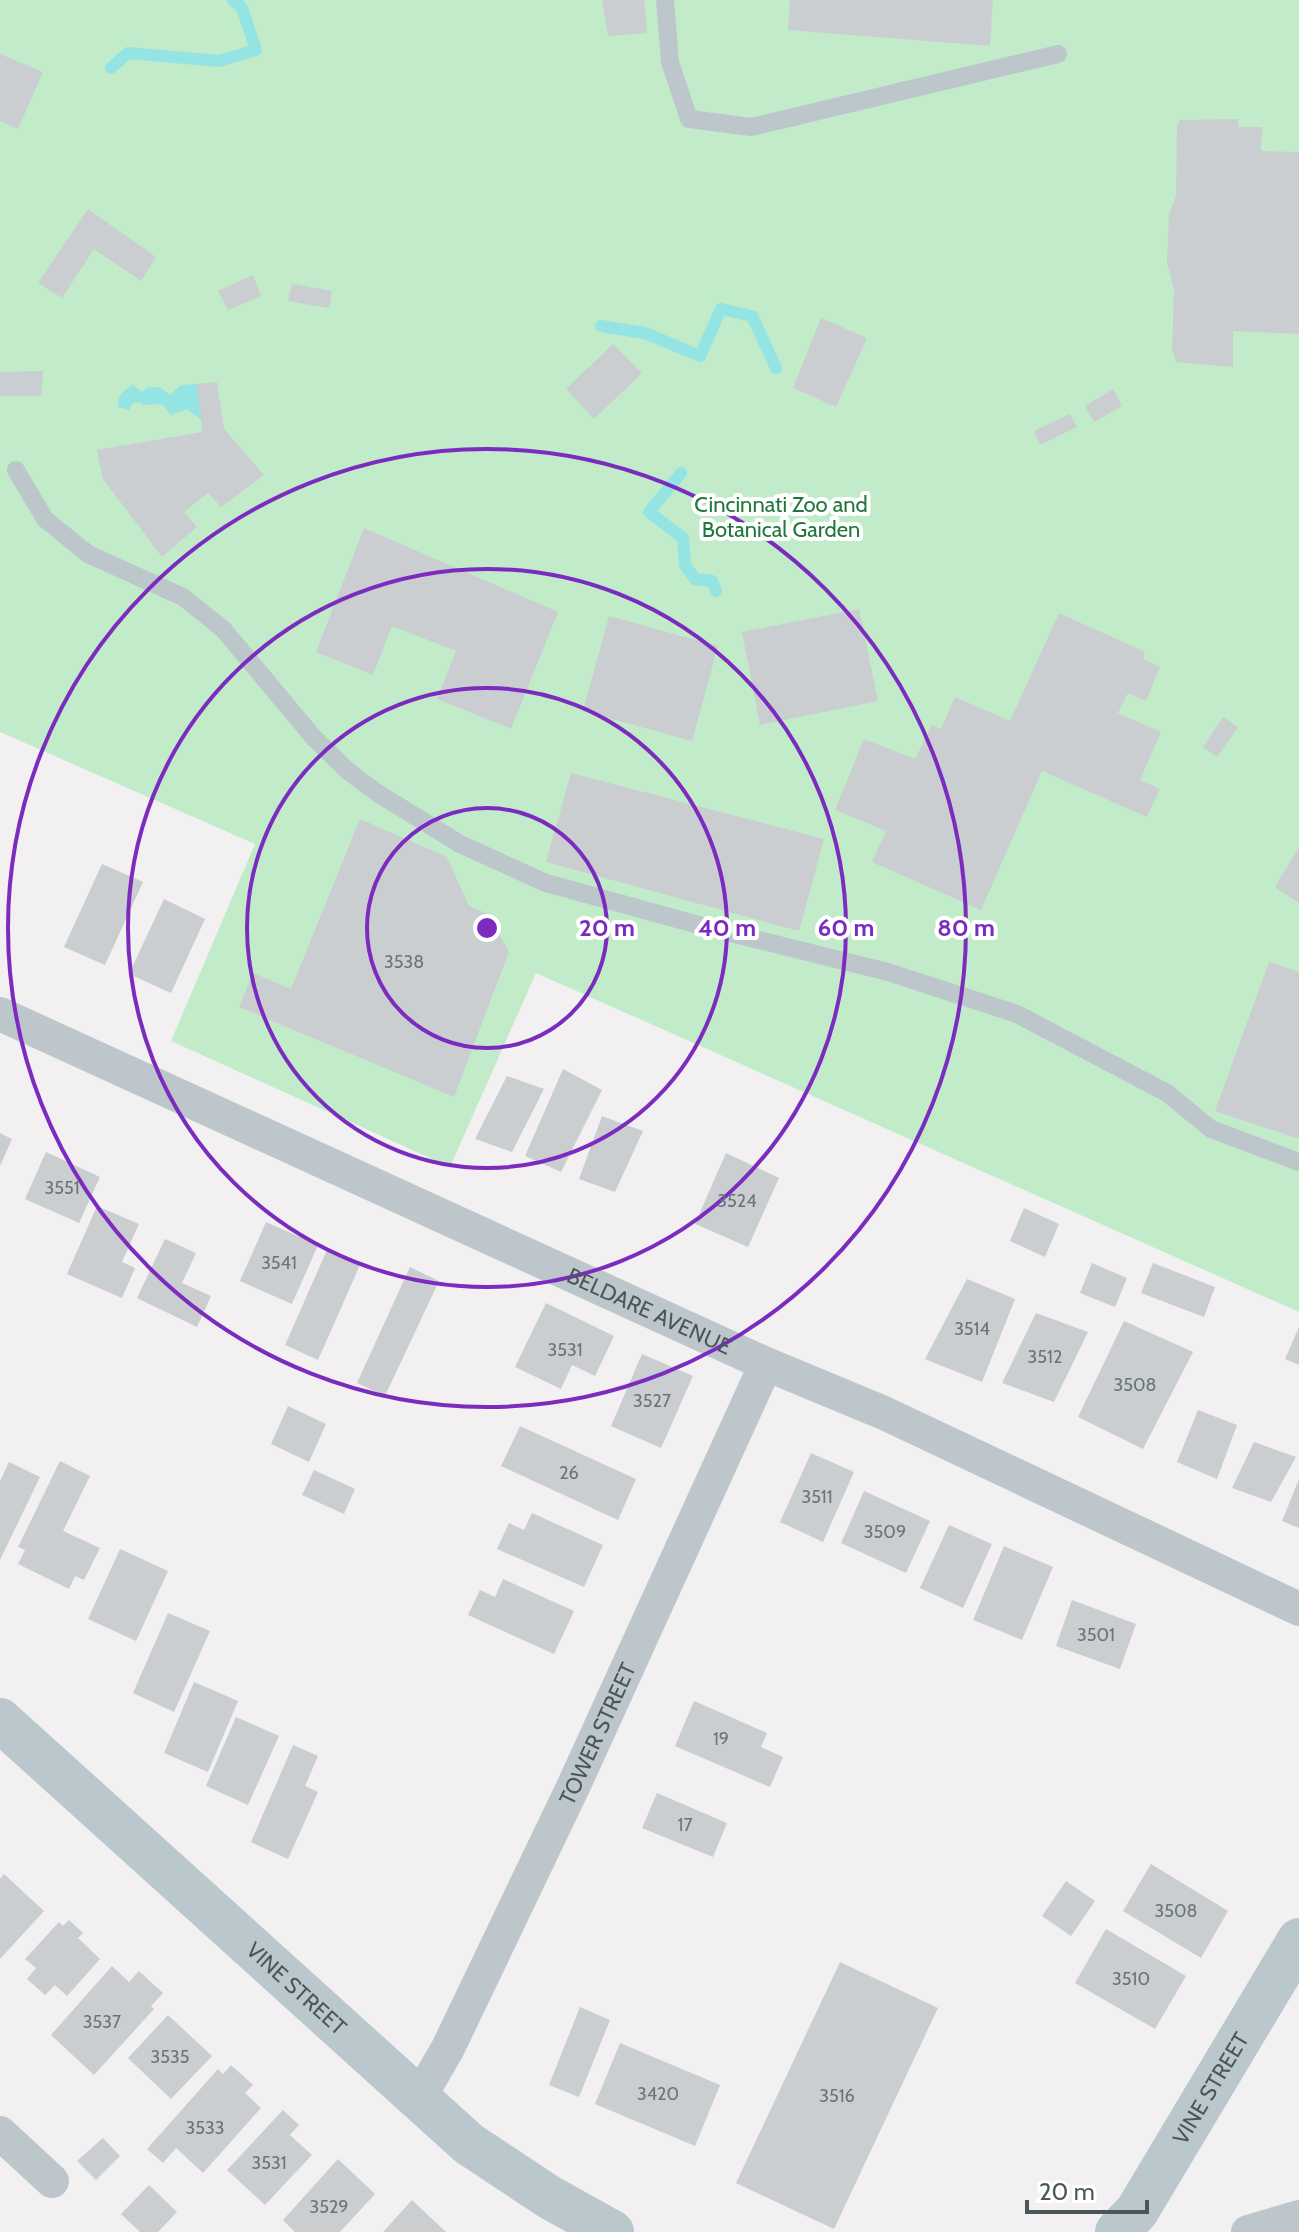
<svg xmlns="http://www.w3.org/2000/svg" width="1299" height="2232" viewBox="0 0 1299 2232" font-family="Cabin,sans-serif">
	<style>
		.green { fill: #c2ebca }
		.water { fill: #94e4e4 }
		.lines { fill: none; stroke-linecap: round; stroke-linejoin: round }
		.stream { stroke: #94e4e4; stroke-width: 12 }
		.building { fill: #caced1 }
		.service { stroke: #bdc7cb; stroke-width: 18 }
		.minor { stroke: #bdc7cb; stroke-width: 34 }
		.secondary { stroke: #bac7cc; stroke-width: 44 }
		.ring { fill: none; stroke: #7b2cbf; stroke-width: 4 }
		.labels { text-anchor: middle; dominant-baseline: central; stroke-width: 8; stroke-linejoin: round; paint-order: stroke }
		.number-label { font-size: 18px; fill: #697578 }
		.park-label { font-size: 22px; fill: #207739; stroke: #fff }
		.street-label { font-size: 22px; fill: #49575b; stroke: #fff }
		.centre { fill: #7b2cbf; stroke: #fff; stroke-width: 4 }
		.ring-label { font-size: 24px; text-anchor: middle; font-weight: bold; fill: #7b2cbf; stroke: #fff; stroke-width: 8; stroke-linejoin: round; paint-order: stroke }
	</style>
	<rect width="100%" height="100%" fill="#f2f0f0"/>
	<path class="green" d="M 0,0 L 1299,0 L 1299,1312 L 536,973 L 450,1167 L 171,1041 L 255,844 L 0,732 Z"/>
	<path class="water" d="M 197,384 L 202,420 L 187,409 L 171,415 L 162,404 L 143,405 L 139,402 L 133,403 L 129,410 L 118,407 C 117,395 123,391 133,385 L 142,392 L 148,387 L 160,387 L 170,395 L 181,385 Z"/>
	<g class="lines">
		<path class="stream" d="M 111,68 L 128,53 L 219,61 L 256,50 L 242,8 L 233,0
			M 601,326 L 645,333 L 700,356 L 721,309 L 752,316 L 776,368
			M 681,473 L 649,512 L 683,538 L 685,565 L 695,579 L 712,581 L 716,591"/>
	</g>
	<path class="building" d="M 602,0 L 644,0 L 647,33 L 608,36 Z
		M 790,0 L 993,0 L 990,46 L 788,30 Z
		M 0,54 L 43,72 L 18,129 L 0,121 Z
		M 1238,119 L 1238,127 L 1262,127 L 1261,151 L 1299,152 L 1299,334 L 1233,331 L 1233,367 L 1176,362 L 1172,349 L 1174,291 L 1167,262 L 1169,215 L 1176,196 L 1177,125 L 1180,120 Z
		M 88,209 L 156,257 L 141,281 L 94,249 L 62,298 L 38,283 Z
		M 253,275 L 261,296 L 228,310 L 218,291 Z
		M 292,284 L 332,291 L 329,308 L 288,301 Z
		M 821,318 L 867,338 L 836,407 L 793,388 Z
		M 613,344 L 642,373 L 594,419 L 566,389 Z
		M 43,371 L 41,396 L 0,396 L 0,372 Z
		M 217,382 L 224,429 L 264,475 L 221,507 L 208,493 L 184,512 L 197,527 L 162,557 L 103,479 L 97,450 L 202,432 L 197,384 Z
		M 1113,389 L 1122,406 L 1094,422 L 1085,406 Z
		M 1070,414 L 1077,427 L 1040,445 L 1034,431 Z
		M 364,528 L 558,612 L 511,729 L 437,699 L 456,651 L 392,626 L 373,675 L 316,652 Z
		M 859,609 L 878,701 L 760,725 L 742,632 Z
		M 1059,613 L 1145,652 L 1143,659 L 1160,667 L 1146,701 L 1128,693 L 1118,713 L 1161,732 L 1140,780 L 1160,789 L 1147,817 L 1042,771 L 981,910 L 872,862 L 886,831 L 835,810 L 864,739 L 915,759 L 932,725 L 941,729 L 955,697 L 1010,721 Z
		M 609,616 L 718,646 L 692,741 L 583,711 Z
		M 1223,717 L 1238,727 L 1217,757 L 1203,747 Z
		M 571,773 L 824,839 L 799,931 L 546,862 Z
		M 360,819 L 447,857 L 469,906 L 488,914 L 509,952 L 454,1097 L 239,1007 L 253,973 L 291,989 Z
		M 1299,847 L 1299,903 L 1275,887 Z
		M 102,864 L 143,882 L 105,965 L 64,947 Z
		M 164,899 L 205,919 L 171,993 L 129,974 Z
		M 1269,962 L 1299,972 L 1299,1139 L 1215,1111 Z
		M 563,1069 L 602,1090 L 561,1172 L 525,1156 Z
		M 507,1076 L 544,1089 L 512,1152 L 475,1139 Z
		M 602,1116 L 643,1131 L 615,1192 L 579,1179 Z
		M 0,1133 L 12,1139 L 0,1166 Z
		M 46,1152 L 100,1177 L 79,1223 L 25,1199 Z
		M 726,1153 L 779,1178 L 748,1247 L 695,1224 Z
		M 97,1206 L 139,1224 L 122,1262 L 135,1268 L 122,1298 L 67,1274 Z
		M 1024,1208 L 1059,1224 L 1045,1257 L 1010,1241 Z
		M 266,1222 L 318,1245 L 292,1304 L 240,1281 Z
		M 165,1239 L 196,1253 L 182,1283 L 211,1296 L 197,1327 L 137,1298 Z
		M 327,1250 L 360,1265 L 318,1360 L 285,1345 Z
		M 1092,1263 L 1127,1278 L 1115,1307 L 1080,1293 Z
		M 1153,1263 L 1215,1287 L 1204,1317 L 1141,1293 Z
		M 410,1267 L 439,1281 L 385,1396 L 357,1383 Z
		M 967,1279 L 1015,1299 L 982,1382 L 925,1359 Z
		M 546,1303 L 614,1336 L 595,1376 L 572,1365 L 561,1389 L 515,1367 Z
		M 1036,1313 L 1088,1332 L 1054,1402 L 1002,1383 Z
		M 1124,1321 L 1193,1352 L 1143,1449 L 1078,1417 Z
		M 1299,1327 L 1299,1365 L 1285,1359 Z
		M 642,1354 L 693,1376 L 661,1448 L 611,1426 Z
		M 288,1406 L 326,1424 L 309,1462 L 271,1444 Z
		M 1198,1410 L 1237,1425 L 1217,1479 L 1177,1462 Z
		M 520,1426 L 636,1479 L 618,1520 L 501,1466 Z
		M 1254,1442 L 1296,1457 L 1271,1502 L 1232,1488 Z
		M 811,1453 L 854,1472 L 823,1542 L 780,1522 Z
		M 60,1461 L 90,1476 L 63,1531 L 100,1548 L 84,1580 L 75,1576 L 69,1589 L 18,1564 L 25,1550 L 18,1547 Z
		M 9,1462 L 40,1477 L 0,1560 L 0,1481 Z
		M 314,1470 L 355,1489 L 344,1514 L 302,1495 Z
		M 1299,1479 L 1299,1528 L 1282,1521 Z
		M 864,1491 L 930,1521 L 906,1573 L 841,1543 Z
		M 532,1513 L 603,1545 L 584,1587 L 497,1549 L 509,1523 L 524,1530 Z
		M 949,1525 L 992,1544 L 963,1608 L 920,1588 Z
		M 1004,1546 L 1053,1567 L 1022,1640 L 973,1620 Z
		M 120,1549 L 168,1571 L 136,1641 L 88,1619 Z
		M 503,1579 L 574,1611 L 554,1654 L 468,1615 L 480,1590 L 495,1597 Z
		M 1072,1600 L 1136,1624 L 1120,1669 L 1056,1646 Z
		M 168,1613 L 210,1631 L 174,1712 L 133,1693 Z
		M 194,1682 L 238,1701 L 208,1772 L 164,1753 Z
		M 694,1701 L 767,1733 L 761,1747 L 783,1757 L 770,1787 L 675,1746 Z
		M 236,1717 L 279,1736 L 248,1805 L 206,1786 Z
		M 293,1745 L 318,1756 L 305,1786 L 318,1792 L 288,1859 L 251,1842 Z
		M 657,1793 L 727,1823 L 713,1857 L 642,1828 Z
		M 1151,1864 L 1228,1911 L 1201,1958 L 1123,1911 Z
		M 4,1874 L 44,1911 L 0,1959 L 0,1879 Z
		M 1066,1881 L 1095,1901 L 1071,1936 L 1042,1916 Z
		M 69,1920 L 83,1933 L 78,1938 L 100,1959 L 67,1996 L 55,1985 L 45,1995 L 27,1979 L 36,1968 L 25,1959 L 59,1922 L 63,1926 Z
		M 1106,1929 L 1186,1976 L 1155,2029 L 1075,1983 Z
		M 840,1962 L 938,2008 L 834,2229 L 736,2183 Z
		M 112,1966 L 129,1982 L 139,1971 L 163,1993 L 151,2006 L 154,2009 L 94,2075 L 51,2035 Z
		M 580,2007 L 610,2020 L 579,2097 L 549,2085 Z
		M 168,2015 L 212,2056 L 171,2099 L 128,2058 Z
		M 620,2043 L 720,2085 L 695,2146 L 595,2104 Z
		M 231,2065 L 253,2085 L 245,2093 L 261,2108 L 203,2173 L 176,2148 L 163,2163 L 147,2149 L 218,2069 L 223,2074 Z
		M 283,2110 L 299,2125 L 290,2135 L 312,2155 L 265,2205 L 227,2170 Z
		M 103,2138 L 120,2156 L 96,2180 L 77,2161 Z
		M 338,2159 L 375,2194 L 340,2232 L 295,2232 L 283,2220 Z
		M 149,2185 L 177,2212 L 158,2232 L 140,2232 L 121,2214 Z
		M 412,2200 L 446,2232 L 383,2232 Z"/>
	<g class="lines">
		<path class="service" d="M 665,0 L 670,62 L 689,119 L 751,127 L 1058,54
			M 16,470 L 45,519 L 88,554 L 183,597 L 223,629 L 314,738 L 349,772 L 379,794 L 460,844 L 546,883 L 706,927 L 888,972 L 1017,1014 L 1167,1093 L 1211,1129 L 1299,1162"/>
		<g class="minor">
			<path id="s1" d="M 0,1014 L 766,1364 L 884,1413 L 1299,1609"/>
			<path id="s2" d="M 418,2100 L 448,2048 L 573,1787 L 766,1364"/>
			<path d="M 0,2133 L 52,2181"/>
			<path d="M 1248,2232 L 1299,2217"/>
		</g>
		<g class="secondary">
			<path id="s3" d="M 0,1720 L 469,2144 L 549,2197 L 612,2232"/>
			<path id="s4" d="M 1117,2232 L 1137,2211 L 1299,1940"/>
		</g>
	</g>
	<g class="ring">
		<circle cx="487" cy="928" r="120"/>
		<circle cx="487" cy="928" r="240"/>
		<circle cx="487" cy="928" r="359"/>
		<circle cx="487" cy="928" r="479"/>
	</g>
	<g class="labels">
		<g class="number-label">
			<text x="404" y="962">3538</text>
			<text x="62" y="1188">3551</text>
			<text x="737" y="1201">3524</text>
			<text x="279" y="1263">3541</text>
			<text x="972" y="1329">3514</text>
			<text x="565" y="1350">3531</text>
			<text x="1045" y="1357">3512</text>
			<text x="1135" y="1385">3508</text>
			<text x="652" y="1401">3527</text>
			<text x="569" y="1473">26</text>
			<text x="817" y="1497">3511</text>
			<text x="885" y="1532">3509</text>
			<text x="1096" y="1635">3501</text>
			<text x="721" y="1739">19</text>
			<text x="685" y="1825">17</text>
			<text x="1176" y="1911">3508</text>
			<text x="1131" y="1979">3510</text>
			<text x="102" y="2022">3537</text>
			<text x="170" y="2057">3535</text>
			<text x="658" y="2094">3420</text>
			<text x="837" y="2096">3516</text>
			<text x="205" y="2128">3533</text>
			<text x="269" y="2163">3531</text>
			<text x="329" y="2207">3529</text>
		</g>
		<g class="park-label">
			<text x="781" y="504">Cincinnati Zoo and<tspan x="781" dy="25">Botanical Garden</tspan></text>
		</g>
		<g class="street-label">
			<text stroke="none"><textPath href="#s1" startOffset="714">BELDARE AVENUE</textPath></text>
			<text stroke="none"><textPath href="#s2" startOffset="408">TOWER STREET</textPath></text>
			<text stroke="none"><textPath href="#s3" startOffset="400">VINE STREET</textPath></text>
			<text stroke="none"><textPath href="#s4" startOffset="172">VINE STREET</textPath></text>
		</g>
	</g>
	<circle cx="487" cy="928" r="12" class="centre"/>
	<g class="ring-label">
		<text x="607" y="936">20 m</text>
		<text x="727" y="936">40 m</text>
		<text x="846" y="936">60 m</text>
		<text x="966" y="936">80 m</text>
	</g>
	<path d="M1027 2200v12h120v-12" fill="none" stroke="#49575b" stroke-width="4"/>
	<text x="1039" y="2200" font-size="24" fill="#49575b" stroke="#ffffff" stroke-width="6" paint-order="stroke">20 m</text>
</svg>
